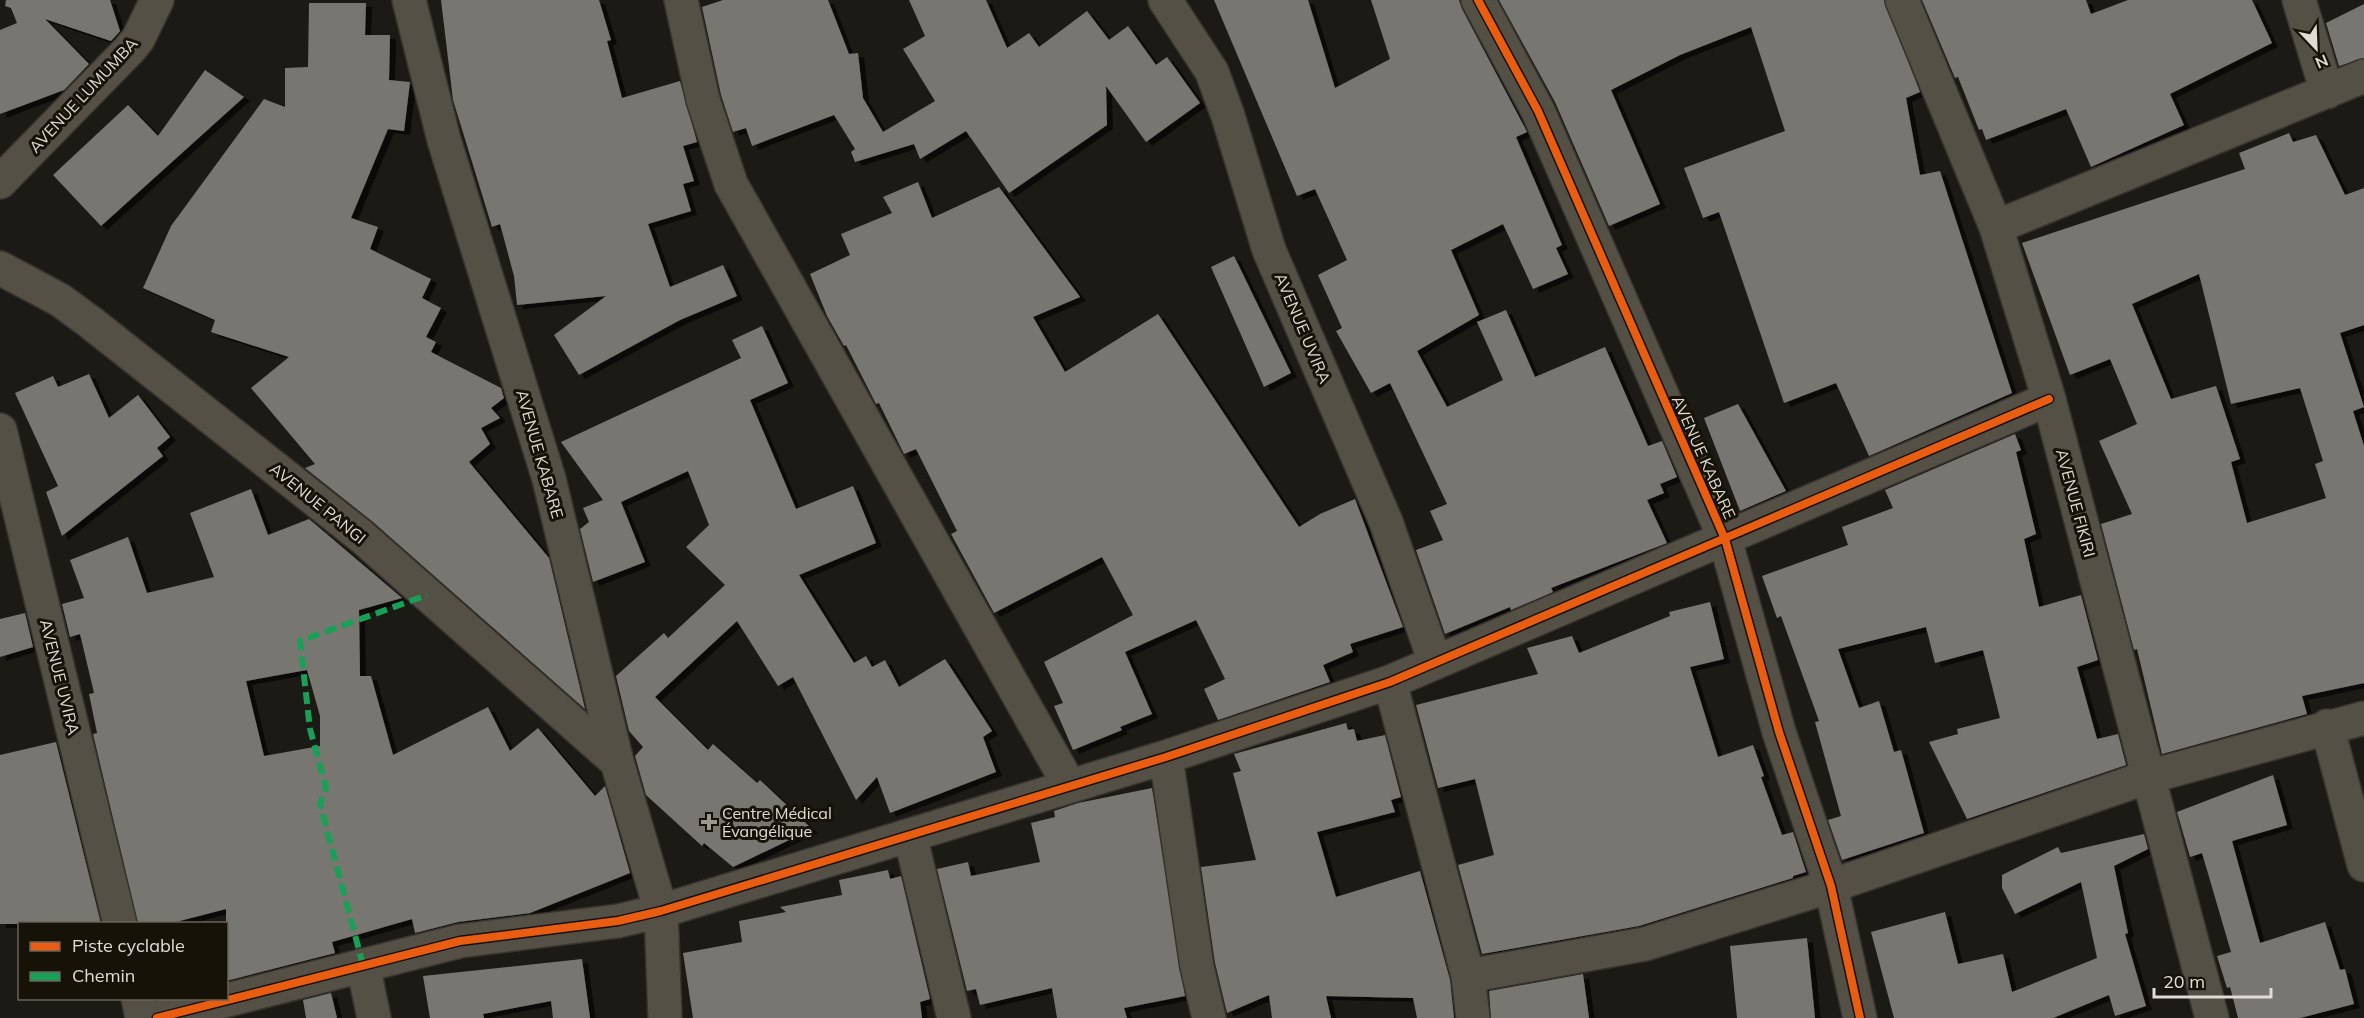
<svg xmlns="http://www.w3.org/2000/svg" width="2364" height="1018" viewBox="0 0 2364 1018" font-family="Mulish,sans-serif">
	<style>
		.building { fill: #787671; fill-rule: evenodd; filter: url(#shadow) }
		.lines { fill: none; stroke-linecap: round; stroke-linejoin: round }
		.street-casing { stroke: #373430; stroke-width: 36 }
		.street { stroke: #545045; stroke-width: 33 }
		.quiet { stroke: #1a9f57; stroke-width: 6; stroke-dasharray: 12 6; stroke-linecap: butt }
		.cycleway-casing { stroke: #171207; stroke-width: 11 }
		.cycleway { stroke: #e95d12; stroke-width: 8 }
		.poi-dot { fill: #9b9891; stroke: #171207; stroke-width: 2 }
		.labels { text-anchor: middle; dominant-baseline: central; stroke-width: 6; stroke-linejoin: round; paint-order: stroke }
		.street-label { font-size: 16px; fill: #e0dcd5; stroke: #171207 }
		.poi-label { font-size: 16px; fill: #e0dcd5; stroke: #171207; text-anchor: start }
	</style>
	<defs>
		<filter id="shadow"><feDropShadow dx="6" dy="4" stdDeviation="0" flood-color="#0009"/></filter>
	</defs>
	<rect width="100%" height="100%" fill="#1c1a14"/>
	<path class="building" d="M 6,0 L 110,0 L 120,31 L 111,41 L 45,19 L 89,64 L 64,90 L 0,114 L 0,30 L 17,23 L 11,8 L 5,6 Z
		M 441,0 L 599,0 L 611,40 L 607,41 L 622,98 L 680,81 L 697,142 L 683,146 L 694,181 L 683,184 L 691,211 L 648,224 L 670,287 L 723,265 L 737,296 L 680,320 L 579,375 L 554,335 L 606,296 L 517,305 L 514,276 L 500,224 L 492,227 L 453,100 Z
		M 723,0 L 828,0 L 849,54 L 858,53 L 863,98 L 883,132 L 935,101 L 903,49 L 925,36 L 909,0 L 986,0 L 1007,48 L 1029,33 L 1039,47 L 1087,11 L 1109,40 L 1128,26 L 1156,65 L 1167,57 L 1200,103 L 1146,142 L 1106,86 L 1107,125 L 1009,193 L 966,131 L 920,159 L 914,144 L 855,162 L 851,152 L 855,149 L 834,115 L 752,146 L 746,128 L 733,132 L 721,95 L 702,7 Z
		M 1214,0 L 1308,0 L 1335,88 L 1390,59 L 1371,0 L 1459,0 L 1462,9 L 1527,132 L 1516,137 L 1562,245 L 1556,248 L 1568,274 L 1533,289 L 1503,224 L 1451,250 L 1479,315 L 1417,351 L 1447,407 L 1503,380 L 1477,322 L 1506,310 L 1535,377 L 1605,347 L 1648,446 L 1662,441 L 1677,477 L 1660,484 L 1664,493 L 1647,500 L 1667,543 L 1551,588 L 1553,592 L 1511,610 L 1510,607 L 1445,634 L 1416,550 L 1443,540 L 1430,511 L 1447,504 L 1390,383 L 1371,393 L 1336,331 L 1342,328 L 1318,275 L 1347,260 L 1315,189 L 1297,196 Z
		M 1499,0 L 1884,0 L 1920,92 L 1906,98 L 1920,175 L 1940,171 L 2012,393 L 1869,456 L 1836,383 L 1784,403 L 1719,212 L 1703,218 L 1684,168 L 1785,131 L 1751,27 L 1680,55 L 1611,90 L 1660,204 L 1609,226 L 1555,102 Z
		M 1922,0 L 2086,0 L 2091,14 L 2128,0 L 2252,0 L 2272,43 L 2170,94 L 2184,125 L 2091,167 L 2066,109 L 1986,140 L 1982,129 L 1979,130 L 1958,77 L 1955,78 Z
		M 309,3 L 366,3 L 365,35 L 390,35 L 389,80 L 410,82 L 404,131 L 388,129 L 351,218 L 378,227 L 370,249 L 431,279 L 422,298 L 441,308 L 426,337 L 436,342 L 431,352 L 501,388 L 504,398 L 491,408 L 500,418 L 481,428 L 490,444 L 469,462 L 549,558 L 585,709 L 373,522 L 305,468 L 315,464 L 251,388 L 289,357 L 211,332 L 215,320 L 143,288 L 171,226 L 264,99 L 285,107 L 285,68 L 308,67 Z
		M 2364,4 L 2364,58 L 2339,66 L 2326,23 Z
		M 205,70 L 244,97 L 101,226 L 53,175 L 128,105 L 158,136 Z
		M 2289,133 L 2293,142 L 2316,135 L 2345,195 L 2364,188 L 2364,325 L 2340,333 L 2364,407 L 2353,411 L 2364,446 L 2364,683 L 2302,696 L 2307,714 L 2162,754 L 2137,649 L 2134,650 L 2101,524 L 2132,514 L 2099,441 L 2137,424 L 2110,359 L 2070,375 L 2022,243 L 2245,169 L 2239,153 ZM 2199,274 L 2231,404 L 2300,388 L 2323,461 L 2315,464 L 2326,498 L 2247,523 L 2231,462 L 2240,459 L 2216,386 L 2171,399 L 2132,304 Z
		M 918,182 L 932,218 L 999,187 L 1080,297 L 1033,317 L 1065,372 L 1158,314 L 1299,527 L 1320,514 L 1355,499 L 1403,627 L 1350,644 L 1353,652 L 1323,665 L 1330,682 L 1218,720 L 1204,689 L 1225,679 L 1196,620 L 1125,652 L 1152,714 L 1120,727 L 1122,730 L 1073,750 L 1054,706 L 1063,703 L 1044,662 L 1133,615 L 1102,557 L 994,613 L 951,534 L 957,531 L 916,449 L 904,454 L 879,403 L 876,404 L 846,345 L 844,346 L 827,316 L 810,274 L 850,255 L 841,234 L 892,213 L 883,197 Z
		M 1234,256 L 1291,373 L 1264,387 L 1211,267 Z
		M 762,326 L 788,383 L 750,400 L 796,509 L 853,486 L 876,543 L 799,575 L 854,663 L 866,656 L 872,667 L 885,660 L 899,687 L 945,659 L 992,731 L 983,737 L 996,772 L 890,813 L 877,777 L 856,800 L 793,677 L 778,686 L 737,621 L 655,697 L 708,750 L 713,744 L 757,783 L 760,780 L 812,829 L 733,867 L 704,843 L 702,846 L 646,795 L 635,756 L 643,747 L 629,731 L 616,676 L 664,633 L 668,638 L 725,585 L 686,547 L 709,525 L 688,471 L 621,502 L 645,562 L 593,582 L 580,529 L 589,522 L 583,508 L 603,500 L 561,442 L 741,358 L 732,340 Z
		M 89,374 L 109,418 L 138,395 L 170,437 L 157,448 L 163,456 L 62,536 L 46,492 L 58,486 L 15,393 L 53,376 L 58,387 Z
		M 1738,404 L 1786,491 L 1740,511 L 1704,418 Z
		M 2015,434 L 2021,450 L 2016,452 L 2036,534 L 2024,539 L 2039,607 L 2081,595 L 2098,660 L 2077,667 L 2097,739 L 2118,734 L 2126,765 L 1967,819 L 1929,742 L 1958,734 L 1957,729 L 2000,718 L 1983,650 L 1935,663 L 1926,627 L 1838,649 L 1859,708 L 1879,701 L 1894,752 L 1901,750 L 1924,833 L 1842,860 L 1828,820 L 1841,816 L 1815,722 L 1819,721 L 1781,616 L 1777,618 L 1762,576 L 1848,545 L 1842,527 L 1893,508 L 1885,490 Z
		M 251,489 L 268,535 L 309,519 L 402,598 L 359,610 L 360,676 L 371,676 L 393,755 L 488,707 L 510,751 L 538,728 L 595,796 L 605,786 L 630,873 L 530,913 L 458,922 L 415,933 L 412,919 L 332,942 L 335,953 L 226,981 L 226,909 L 168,924 L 138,924 L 93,734 L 97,733 L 89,694 L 94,693 L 80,634 L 70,637 L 62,604 L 84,598 L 70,560 L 128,537 L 147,593 L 214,577 L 190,513 ZM 307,670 L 320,716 L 320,746 L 264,756 L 246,681 Z
		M 1710,602 L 1724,659 L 1690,667 L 1718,757 L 1753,745 L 1764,776 L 1761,777 L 1782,835 L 1793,832 L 1806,872 L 1793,876 L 1793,878 L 1639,926 L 1482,954 L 1458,865 L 1494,855 L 1475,779 L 1438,788 L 1416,705 L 1538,674 L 1527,648 L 1572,636 L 1579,653 L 1670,616 L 1669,612 Z
		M 25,613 L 33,647 L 0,657 L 0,619 Z
		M 1346,723 L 1348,730 L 1354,729 L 1357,741 L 1385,735 L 1401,797 L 1391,800 L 1395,812 L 1317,832 L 1336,897 L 1420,871 L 1450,980 L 1454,1018 L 1417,1018 L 1413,998 L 1326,996 L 1331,1018 L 1272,1018 L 1269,995 L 1227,1013 L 1215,963 L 1201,867 L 1256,860 L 1233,773 L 1241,771 L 1234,754 Z
		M 56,742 L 101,924 L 0,924 L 0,755 Z
		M 2273,775 L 2287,825 L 2232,841 L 2260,943 L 2325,922 L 2340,970 L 2345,969 L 2354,1004 L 2300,1018 L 2238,1018 L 2230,987 L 2227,988 L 2217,956 L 2231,952 L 2202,853 L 2190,857 L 2177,812 Z
		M 1152,788 L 1185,996 L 1124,1008 L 1127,1018 L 1057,1018 L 1052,988 L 980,1005 L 976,989 L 967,991 L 937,869 L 968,862 L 971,876 L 1040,862 L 1031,823 L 1055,817 L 1054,811 L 1078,803 Z
		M 2144,834 L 2148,849 L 2114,866 L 2128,933 L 2125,934 L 2146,1006 L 2115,1016 L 2109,995 L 2053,1018 L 1894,1018 L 1871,932 L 1945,912 L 1958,964 L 2003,954 L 2012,992 L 2097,958 L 2081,882 L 2015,914 L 2002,888 L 2002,875 L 2058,847 L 2061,853 Z
		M 888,870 L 890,879 L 901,876 L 930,999 L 920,1002 L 922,1018 L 693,1018 L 683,953 L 742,942 L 739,921 L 786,912 L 780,907 L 842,895 L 839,880 Z
		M 1807,938 L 1815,1018 L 1737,1018 L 1730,946 Z
		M 582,959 L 590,1018 L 553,1018 L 551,1001 L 483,1014 L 484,1018 L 430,1018 L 423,976 Z
		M 1583,974 L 1589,1018 L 1491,1018 L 1489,991 Z
		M 331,993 L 337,1018 L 306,1018 L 303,1000 Z"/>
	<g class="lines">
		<defs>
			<path id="street" d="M 409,0 L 444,140 L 549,479 L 617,762 L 661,911 L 665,1018
				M 681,0 L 703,100 L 731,184 L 1069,785
				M 1165,0 L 1212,72 L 1228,116 L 1269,250 L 1386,522 L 1435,662
				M 1478,0 L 1538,111 L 1725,539 L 1779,732 L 1831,886 L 1860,1018
				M 1902,0 L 1996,227 L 2049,399 L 2212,1018
				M 2299,0 L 2327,92
				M 0,182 L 129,50 L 138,39 L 157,0
				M 1996,227 L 2364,76
				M 0,268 L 60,300 L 90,322 L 361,536 L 617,762
				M 0,430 L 120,924
				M 1390,682 L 1468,976 L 1473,1018
				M 2327,726 L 2364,865
				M 1166,757 L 1197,967 L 1209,1018
				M 910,835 L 954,1018
				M 363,965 L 374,1018
				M 1468,976 L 1645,944 L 1831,886 L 2148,777 L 2364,718
				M 138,998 L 142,1018
				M 157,1018 L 460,941 L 618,921 L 661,911 L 1166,757 L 1390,682 L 2049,399"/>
		</defs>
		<use href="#street" class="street-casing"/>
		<use href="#street" class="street"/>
		<path class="quiet" d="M 363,965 L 320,804 L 326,788 L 310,729 L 300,641 L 427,595"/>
		<defs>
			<path id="cycleway" d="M 1478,0 L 1538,111 L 1725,539 L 1779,732 L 1831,886 L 1860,1018
				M 157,1018 L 460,941 L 618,921 L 661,911 L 1166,757 L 1390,682 L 2049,399"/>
		</defs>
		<use href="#cycleway" class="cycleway-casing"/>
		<use href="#cycleway" class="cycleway"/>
	</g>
	<path class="poi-dot" d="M706 813h6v6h6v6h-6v6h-6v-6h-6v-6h6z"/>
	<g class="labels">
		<g class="street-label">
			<text transform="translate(83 95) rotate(-47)">AVENUE LUMUMBA</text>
			<text transform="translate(1303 328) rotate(67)">AVENUE UVIRA</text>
			<text transform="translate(540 454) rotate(74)">AVENUE KABARE</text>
			<text transform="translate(1704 457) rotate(66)">AVENUE KABARE</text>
			<text transform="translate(318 503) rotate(39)">AVENUE PANGI</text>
			<text transform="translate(2076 503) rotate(75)">AVENUE FIKIRI</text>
			<text transform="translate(60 677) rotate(76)">AVENUE UVIRA</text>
		</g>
		<g class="poi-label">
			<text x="722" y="813">Centre Médical<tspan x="722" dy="18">Évangélique</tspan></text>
		</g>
	</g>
	<rect x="18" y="922" width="210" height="78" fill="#171207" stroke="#676359" stroke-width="1.5"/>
	<rect x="30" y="942" width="30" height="9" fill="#e95d12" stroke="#676359" stroke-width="1.5"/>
	<text x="72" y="952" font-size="18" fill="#e0dcd5">Piste cyclable</text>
	<rect x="30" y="972" width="30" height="9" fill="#1a9f57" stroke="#676359" stroke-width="1.5"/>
	<text x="72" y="982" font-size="18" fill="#e0dcd5">Chemin</text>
	<g transform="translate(2316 48) rotate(157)" stroke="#171207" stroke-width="4.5" paint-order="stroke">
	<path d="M0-4.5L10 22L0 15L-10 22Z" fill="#e0dcd5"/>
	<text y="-9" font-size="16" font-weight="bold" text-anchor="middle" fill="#e0dcd5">N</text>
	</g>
	<path d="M2154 988v9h117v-9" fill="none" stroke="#e0dcd5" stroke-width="3"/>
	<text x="2163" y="988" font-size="18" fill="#e0dcd5" stroke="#171207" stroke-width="4.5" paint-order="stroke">20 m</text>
</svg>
